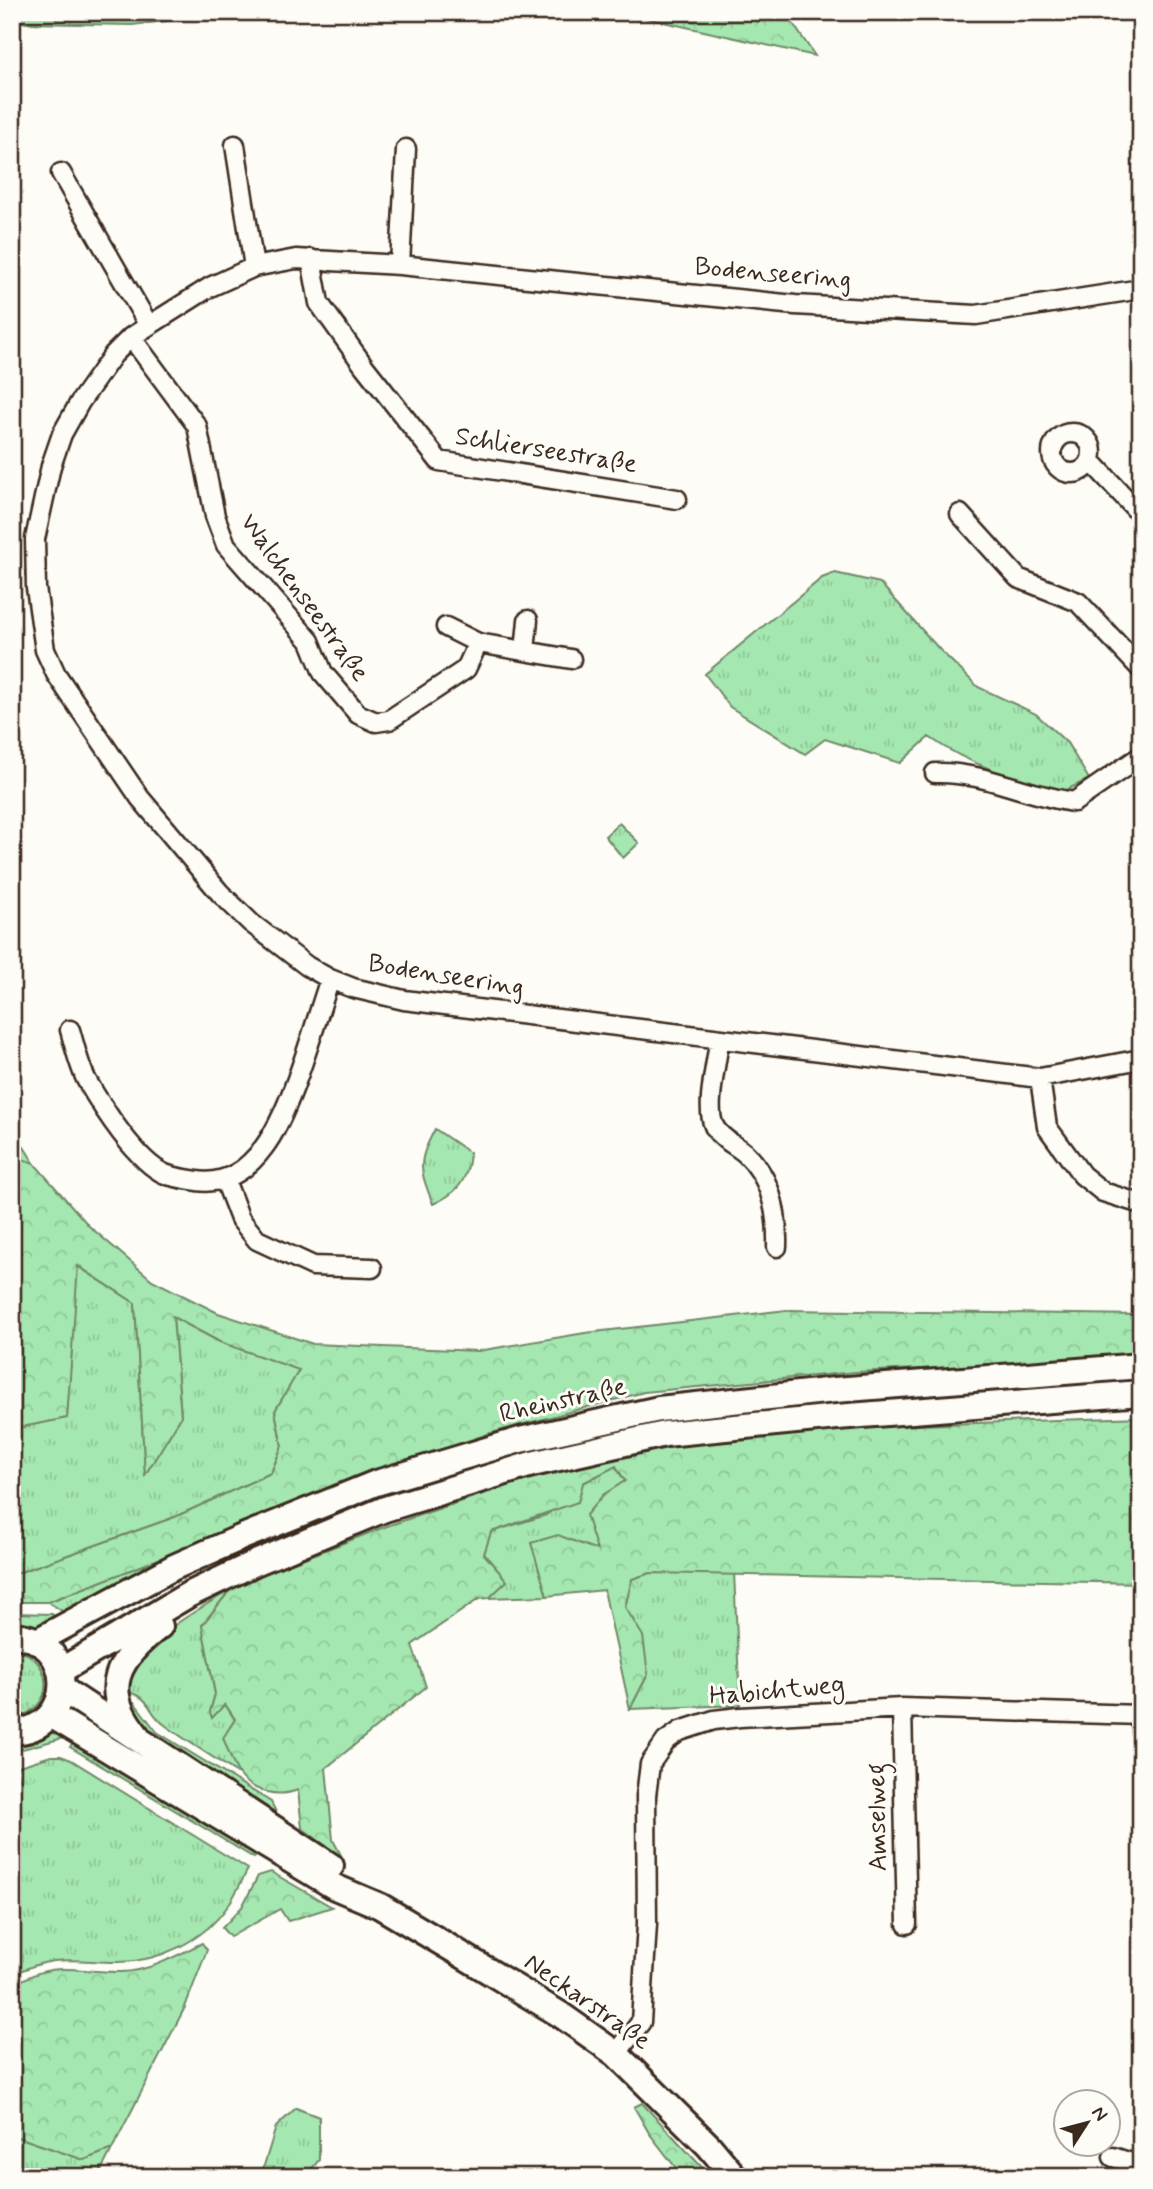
<svg xmlns="http://www.w3.org/2000/svg" width="1153" height="2189" viewBox="0 0 1153 2189" font-family="Mynerve,sans-serif">
	<style>
		.grass { fill: url(#grass-tufts); stroke: #708867; stroke-width: 2 }
		.forest { fill: url(#forest-crowns); stroke: #708867; stroke-width: 2 }
		.lines { fill: none; stroke-linecap: round; stroke-linejoin: round }
		.street-casing { stroke: #3b2a1e; stroke-width: 23 }
		.secondary-casing { stroke: #3b2a1e; stroke-width: 30 }
		.street { stroke: #fdfcf7; stroke-width: 18 }
		.secondary { stroke: #fdfcf7; stroke-width: 24 }
		.labels { text-anchor: middle; dominant-baseline: central; stroke-width: 6; stroke-linejoin: round; paint-order: stroke }
		.street-label { font-size: 26px; fill: #3b2a1e; stroke: #fdfcf7 }
	</style>
	<defs>
		<pattern id="grass-tufts" width="24" height="20" patternUnits="userSpaceOnUse" patternTransform="scale(1.75)"><rect width="24" height="20" fill="#a5e7b0"/><path d="M3 7l-1-3M5 7V3M7 7l1-3M15 17l-1-3M17 17v-4M19 17l1-3" fill="none" stroke="#8fc697"/></pattern>
		<pattern id="forest-crowns" width="20" height="18" patternUnits="userSpaceOnUse" patternTransform="scale(1.75)"><rect width="20" height="18" fill="#a5e7b0"/><path d="M2 6a3 3 0 1 1 6 0M12 15a3 3 0 1 1 6 0" fill="none" stroke="#8fc697"/></pattern>
	</defs>
	<rect width="100%" height="100%" fill="#fdfcf7"/>
	<filter id="ink" filterUnits="userSpaceOnUse"><feTurbulence type="fractalNoise" baseFrequency=".0143" numOctaves="2"/><feDisplacementMap in="SourceGraphic" scale="14" xChannelSelector="R" yChannelSelector="G"/><feConvolveMatrix kernelMatrix="1 2 1 2 8 2 1 2 1" color-interpolation-filters="sRGB"/></filter>
	<g filter="url(#ink)">
		<path class="grass" d="M 12,12 L 243,12 L 132,25 L 26,23 L 12,19 Z
			M 835,573 L 880,583 L 940,650 L 978,687 L 1036,714 L 1067,743 L 1089,779 L 1064,791 C 1016,779 970,766 929,737 L 900,763 L 825,739 L 805,754 L 730,707 L 705,674 L 822,578 Z
			M 619,823 L 639,843 L 623,858 L 605,836 Z
			M 12,1128 L 34,1163 L 12,1156 Z
			M 435,1129 L 470,1153 C 468,1180 458,1193 433,1204 C 419,1168 417,1163 435,1129 Z
			M 77,1266 L 135,1303 L 145,1474 L 181,1417 L 173,1317 L 220,1342 L 300,1370 L 275,1411 L 282,1446 L 271,1473 L 175,1517 L 12,1575 L 12,1429 L 67,1418 Z
			M 615,1466 L 625,1481 L 603,1495 L 597,1550 L 532,1543 L 547,1596 L 489,1598 L 506,1581 L 484,1554 L 491,1532 L 546,1515 L 583,1483 Z
			M 181,1550 L 184,1555 L 70,1616 L 48,1602 Z
			M 734,1572 L 740,1705 L 630,1709 L 648,1674 L 625,1607 L 632,1579 L 650,1573 Z
			M 231,1589 L 202,1625 L 215,1694 L 210,1712 L 225,1704 L 235,1720 L 224,1738 L 240,1775 C 215,1758 189,1743 165,1725 C 145,1711 154,1697 124,1691 C 131,1641 193,1615 231,1589 Z
			M 13,1613 L 52,1614 L 60,1623 L 44,1630 L 12,1625 Z
			M 13,1650 C 55,1655 57,1711 15,1717 L 12,1716 Z
			M 134,1702 L 157,1732 L 271,1802 L 279,1818 L 258,1813 L 249,1796 L 146,1733 L 129,1703 Z
			M 51,1730 L 62,1731 L 63,1738 L 12,1752 L 12,1739 Z
			M 77,1740 L 261,1852 L 254,1858 L 70,1747 Z
			M 51,1756 L 61,1756 L 71,1760 L 248,1869 C 241,1882 235,1896 227,1907 C 203,1941 157,1963 116,1962 C 71,1961 55,1954 12,1975 L 12,1788 L 19,1779 L 16,1767 Z
			M 296,2108 L 319,2117 L 319,2160 L 305,2177 L 281,2177 L 262,2172 L 276,2127 Z
			M 12,2135 L 84,2160 L 112,2149 L 98,2177 L 12,2177 Z"/>
		<path class="forest" d="M 619,12 L 785,12 L 815,56 Z
			M 12,1156 L 34,1163 L 89,1226 L 152,1280 L 218,1313 L 313,1344 L 478,1351 L 585,1333 L 787,1310 L 1141,1315 L 1141,1358 L 856,1372 L 644,1392 L 491,1433 L 429,1454 L 48,1602 L 12,1602 L 12,1575 L 175,1517 L 271,1473 L 282,1446 L 275,1411 L 299,1370 L 220,1342 L 173,1317 L 181,1417 L 145,1475 L 135,1303 L 78,1266 L 67,1418 L 12,1429 Z
			M 1141,1417 L 1141,1583 L 650,1573 L 632,1579 L 625,1607 L 643,1636 L 648,1674 L 630,1709 L 604,1590 L 547,1596 L 531,1543 L 558,1535 L 597,1550 L 586,1515 L 603,1495 L 625,1481 L 616,1466 L 583,1483 L 578,1502 L 491,1532 L 484,1554 L 507,1581 L 489,1598 L 479,1599 L 412,1645 L 426,1687 L 326,1768 L 333,1840 L 343,1859 L 302,1828 L 298,1790 C 278,1798 252,1792 239,1774 C 232,1764 228,1749 223,1738 L 235,1719 L 225,1704 L 212,1718 L 210,1712 L 215,1694 L 202,1625 L 231,1589 L 266,1573 L 387,1526 L 513,1484 L 623,1454 L 720,1441 L 891,1426 Z
			M 271,1872 L 332,1907 L 288,1921 L 280,1909 L 230,1937 L 222,1928 L 242,1907 L 258,1876 Z
			M 202,1943 L 207,1950 L 185,2007 L 112,2149 L 84,2160 L 12,2135 L 12,1986 C 55,1958 77,1973 121,1972 C 151,1971 176,1956 202,1943 Z
			M 642,2103 L 711,2177 L 683,2177 L 649,2133 L 634,2107 Z"/>
		<g class="lines">
			<defs>
				<path id="street" d="M 235,145 L 254,267
					M 61,173 L 148,324
					M 311,259 L 319,303 L 364,366 L 439,461 L 677,499
					M 400,265 L 406,149
					M 1141,289 L 976,315 L 795,305 L 400,265 L 296,259 L 254,267 L 210,287 L 131,337 L 113,355 L 80,402 L 62,434 L 51,466 L 35,539 L 36,588 L 45,650 L 56,674 L 140,798 L 220,893 L 251,923 L 307,966 L 330,979 L 353,988 L 404,1000 L 1040,1078 L 1141,1059
					M 131,337 L 197,426 L 215,516 L 226,545 L 310,641 L 323,673 L 358,714 L 376,722 L 389,720 L 466,669 L 478,643
					M1052 453a20 20 0 1 1 40 0a20 20 0 1 1-40 0Z
					M 1091,461 L 1141,515
					M 960,514 L 1018,578 L 1078,602 L 1141,669
					M 446,627 L 478,643 L 571,659
					M 525,651 L 528,620
					M 935,773 C 981,771 1028,796 1074,802 L 1141,756
					M 70,1030 C 75,1047 79,1066 87,1081 C 102,1107 137,1162 165,1174 C 175,1178 186,1179 197,1181 C 226,1185 247,1170 264,1147 C 292,1110 314,1025 330,979
					M 719,1041 C 717,1062 705,1107 714,1126 C 720,1139 735,1144 746,1154 C 772,1179 778,1213 777,1247
					M 1040,1078 L 1047,1127 L 1082,1175 L 1103,1192 L 1141,1204
					M 225,1180 L 240,1219 L 257,1240 L 313,1266 L 372,1268
					M 902,1708 L 907,1924
					M 616,2054 L 641,2022 L 647,1924 L 646,1796 L 650,1764 L 666,1741 L 680,1731 L 714,1720 L 740,1717 L 902,1708 L 1141,1715
					M 1113,2157 L 1141,2166"/>
				<path id="secondary" d="M 12,1635 C 78,1637 78,1730 12,1732
					M 37,1641 L 174,1567 L 240,1538 L 376,1483 L 520,1440 L 659,1409 L 835,1390 L 1141,1366
					M 60,1671 L 188,1595 L 255,1563 L 385,1509 L 532,1464 L 665,1434 L 837,1417 L 1141,1393
					M 62,1689 L 331,1866
					M 51,1715 L 335,1887 L 380,1906 L 454,1950 L 561,2015 L 616,2054 L 709,2146 L 735,2177
					M 136,1734 C 99,1689 118,1658 160,1626"/>
			</defs>
			<use href="#street" class="street-casing"/>
			<use href="#secondary" class="secondary-casing"/>
			<use href="#street" class="street"/>
			<use href="#secondary" class="secondary"/>
		</g>
	</g>
	<g class="labels">
		<g class="street-label">
			<text transform="translate(773 274) rotate(5)">Bodenseering</text>
			<text transform="translate(546 451) rotate(9)">Schlierseestraße</text>
			<text transform="translate(304 598) rotate(54)">Walchenseestraße</text>
			<text transform="translate(446 976) rotate(9)">Bodenseering</text>
			<text transform="translate(563 1401) rotate(-13)">Rheinstraße</text>
			<text transform="translate(777 1691) rotate(-5)">Habichtweg</text>
			<text transform="translate(878 1817) rotate(-91)">Amselweg</text>
			<text transform="translate(587 2002) rotate(35)">Neckarstraße</text>
		</g>
	</g>
	<rect width="1153" height="2189" fill="none" stroke="#fdfcf7" stroke-width="42"/>
	<rect x="21" y="21" width="1111" height="2147" fill="none" stroke="#3b2a1e" stroke-width="2.5" filter="url(#ink)"/>
	<g transform="translate(1087 2123) rotate(54)"><circle r="33" fill="#fdfcf7" stroke="#afa8a0" stroke-width="2"/>
	<path d="M0-5L12 26L0 18L-12 26Z" fill="#3b2a1e"/>
	<text y="-10" font-size="19" font-weight="bold" text-anchor="middle" fill="#3b2a1e">N</text>
	</g>
</svg>
